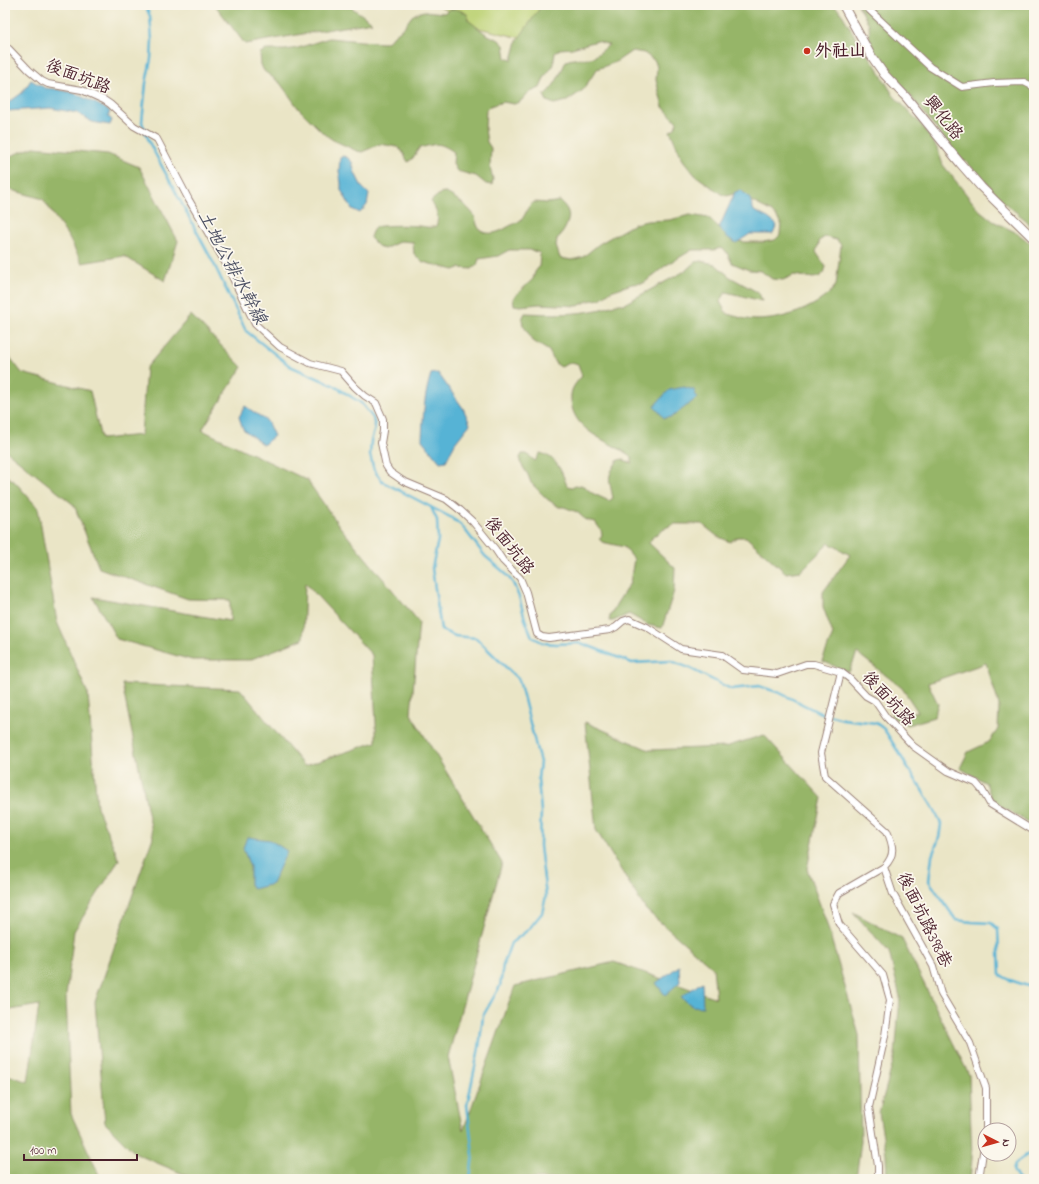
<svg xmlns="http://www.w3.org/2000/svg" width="1039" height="1184" viewBox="0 0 1039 1184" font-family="'Indie Flower','LXGW WenKai TC',sans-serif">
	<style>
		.green { fill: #bed377; stroke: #847951 }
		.forest { fill: #96b568; stroke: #706a4a }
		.water { fill: #57b3d5; stroke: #506980 }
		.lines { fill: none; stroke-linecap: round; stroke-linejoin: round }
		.stream { stroke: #57b3d5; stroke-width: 2.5 }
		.minor-casing { stroke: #9a8278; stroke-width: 8 }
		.tertiary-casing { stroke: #9a8278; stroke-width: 10 }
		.minor { stroke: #fff; stroke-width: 6 }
		.tertiary { stroke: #fff; stroke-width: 8 }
		.poi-dot { fill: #c8321e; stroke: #fbf7ec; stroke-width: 1.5 }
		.labels { text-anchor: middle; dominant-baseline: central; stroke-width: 3.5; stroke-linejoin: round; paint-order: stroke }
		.poi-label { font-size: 17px; font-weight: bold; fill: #4a1f2b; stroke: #fbf7ec; text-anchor: start }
		.street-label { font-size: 17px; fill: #4a1f2b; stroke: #fbf7ec }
		.water-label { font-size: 18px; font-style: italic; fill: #4f5366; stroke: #fbf7ec }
	</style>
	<rect width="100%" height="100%" fill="#fbf7ec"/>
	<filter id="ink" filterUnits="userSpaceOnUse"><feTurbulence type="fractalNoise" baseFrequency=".025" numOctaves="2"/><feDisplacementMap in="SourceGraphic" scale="8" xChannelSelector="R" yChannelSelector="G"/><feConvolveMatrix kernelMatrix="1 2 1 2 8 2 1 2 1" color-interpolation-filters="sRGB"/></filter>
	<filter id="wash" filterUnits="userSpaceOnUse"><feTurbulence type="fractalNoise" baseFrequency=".012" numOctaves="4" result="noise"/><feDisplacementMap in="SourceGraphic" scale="16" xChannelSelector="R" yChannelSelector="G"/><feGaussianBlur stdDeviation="0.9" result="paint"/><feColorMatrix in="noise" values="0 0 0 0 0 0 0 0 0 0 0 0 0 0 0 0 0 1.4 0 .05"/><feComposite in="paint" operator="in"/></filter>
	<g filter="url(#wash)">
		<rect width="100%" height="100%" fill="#eae5c6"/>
		<path class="green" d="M 438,5 L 553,5 L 521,38 L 474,27 Z"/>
		<path class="forest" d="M 215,5 L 348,5 L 372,22 L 245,44 Z
			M 542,5 L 831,5 L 837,8 L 843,16 L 857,40 L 874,63 L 893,95 L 921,124 L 937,148 L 943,165 L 978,209 L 993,221 L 1017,233 L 1034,246 L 1034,825 L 1002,807 L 991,797 L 986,783 L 960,768 L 968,752 L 989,742 L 998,729 L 999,705 L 986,663 L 928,683 L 938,704 L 934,717 L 908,725 L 892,717 L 890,707 L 903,712 L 918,712 L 902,688 L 857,653 L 849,672 L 822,661 L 833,634 L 823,607 L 823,592 L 850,555 L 829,543 L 801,571 L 786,573 L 746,537 L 737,537 L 730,542 L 717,536 L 702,524 L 674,524 L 661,530 L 658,534 L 654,535 L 649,543 L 675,568 L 674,591 L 662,628 L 648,625 L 629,614 L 613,621 L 609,621 L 610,616 L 617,603 L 630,583 L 634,559 L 624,547 L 602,542 L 599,539 L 602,535 L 601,530 L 595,522 L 586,520 L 577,512 L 564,507 L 559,507 L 547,499 L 531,483 L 528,475 L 520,462 L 520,458 L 522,454 L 527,454 L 535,461 L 540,453 C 557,457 562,472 567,486 L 572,487 L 581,485 L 585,487 L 592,493 L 609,501 L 613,498 C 609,478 606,478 618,460 L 623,459 L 626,462 L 632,463 L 632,457 C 612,442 578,434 572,407 C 569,392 572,387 582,376 L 578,364 L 572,362 L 561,367 L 555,363 L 549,351 L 533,341 L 523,325 L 522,319 L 525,313 C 549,314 573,315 597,310 C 606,309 614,303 624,304 L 685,271 L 695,262 L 701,261 L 715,264 L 730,277 L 759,293 L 762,301 L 726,292 L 720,302 C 722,305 724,310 727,313 C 729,315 735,316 738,317 C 766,327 820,310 836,285 L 841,245 L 837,240 L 825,237 L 820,240 L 816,252 L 826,267 L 824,273 L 819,277 L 813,278 L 794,275 L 783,280 L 772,279 L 761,271 L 749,270 L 732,263 L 726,251 L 721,248 L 714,250 L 692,250 L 665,266 L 644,283 L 632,284 L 611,291 L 600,299 L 588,301 L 578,306 L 539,304 L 520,306 L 514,305 L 513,298 L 533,279 L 535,272 L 539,267 L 540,253 L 530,250 L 509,250 L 498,256 L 479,259 L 477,265 L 472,269 L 459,268 L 454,270 L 423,262 L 414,254 L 413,242 L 401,241 L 384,249 L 379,247 L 370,238 C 371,234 372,230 376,227 C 381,225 411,225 418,226 C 426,226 428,229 436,226 C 440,216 436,210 431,201 L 442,192 C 452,194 468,207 474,215 C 476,219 476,223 478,227 C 484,237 498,233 506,228 C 510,225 518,223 522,219 C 527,213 526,207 534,202 L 548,203 L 560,201 C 563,204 567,208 568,212 C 571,220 563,234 557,239 L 556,246 L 560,258 L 572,260 L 583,257 L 599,244 L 634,224 L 647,221 L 669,220 L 690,215 L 709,218 L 732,240 L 744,242 L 763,242 L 775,240 L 780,235 L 781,222 L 772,212 L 749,200 L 739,192 L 727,196 L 721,194 L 695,175 L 683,160 L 670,131 L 675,128 L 677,122 L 663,107 L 656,80 L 657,67 L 655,61 L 644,53 L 632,51 L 616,62 L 597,69 L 583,90 L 567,101 L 554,104 L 547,101 L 544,95 C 555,87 560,74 566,61 C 574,58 578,59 586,59 C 595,59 602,50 609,45 L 597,41 L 572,48 L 560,49 L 555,53 L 553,66 L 545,76 L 540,88 L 528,93 L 520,102 L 514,104 L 503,102 L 496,104 L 490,106 L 486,110 L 485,129 L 487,142 L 491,148 L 490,167 L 493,179 L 492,185 L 486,184 L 476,176 L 457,171 L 453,164 L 454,152 C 438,141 437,144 419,148 L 413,158 L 408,162 L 402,151 L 397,147 L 380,144 L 362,152 L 357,151 L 333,140 L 323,133 L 299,109 L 280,83 L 264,71 L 261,65 L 260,53 L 266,50 L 285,50 L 298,48 L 329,38 L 383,43 L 389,41 L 393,36 L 404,27 L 412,16 L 417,13 L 424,11 L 444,13 C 453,6 458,9 467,14 L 468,20 L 486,34 L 499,40 L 504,45 L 506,58 L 512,60 L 517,41 Z
			M 858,5 L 1034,5 L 1034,231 L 1027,221 L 1001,200 L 981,176 L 953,150 L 905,89 L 870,50 L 869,24 Z
			M 34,147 L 108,154 L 139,167 L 178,241 L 165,281 L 124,256 L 82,263 L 69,238 L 43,199 L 8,189 L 5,191 L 5,158 Z
			M 191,315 L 242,367 L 202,430 L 307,480 L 340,527 L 419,622 L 411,714 L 502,863 L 448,1057 L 463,1131 L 515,986 L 614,962 L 716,998 L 713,968 L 646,910 L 596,830 L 585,722 L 649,750 L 725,747 L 764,735 L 822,798 L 807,869 L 826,921 L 859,1035 L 861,1141 L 856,1179 L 195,1179 L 136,1154 L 105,1123 L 95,1002 L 153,837 L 122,684 L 240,689 L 304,766 L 376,742 L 376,723 L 372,655 L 305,583 L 303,639 L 249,660 L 192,660 L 117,639 L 93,597 L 230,621 L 230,600 L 188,599 L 99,568 L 74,505 L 5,450 L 5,351 L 22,373 L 90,391 L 101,439 L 141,435 L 146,368 Z
			M 5,475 L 15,482 L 38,508 L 57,622 L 88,694 L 97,807 L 119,860 L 74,931 L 66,996 L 71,1114 L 101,1179 L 5,1179 L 5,1074 L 28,1082 L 39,1005 L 5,1011 Z
			M 853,912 L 902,939 L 969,1075 L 972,1158 L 970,1179 L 887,1179 L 886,1154 L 879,1113 L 895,1055 L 900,997 L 889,952 Z"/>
		<path class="water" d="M 31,80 L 45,88 L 55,89 L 74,93 L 95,103 L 110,111 L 108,116 L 112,120 L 110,125 L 92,122 L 77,113 L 50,108 L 8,111 L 5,105 L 22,93 Z
			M 343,156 L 348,158 L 352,162 L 355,173 L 362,187 L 369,194 L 367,205 L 360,213 L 352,209 L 341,190 L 341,183 L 339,171 L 340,158 Z
			M 741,190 L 750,199 L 754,211 L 768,218 L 777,225 L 773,234 L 750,234 L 736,243 L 727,237 L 719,228 L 735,192 Z
			M 438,373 L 463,408 L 470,424 L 455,443 L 446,461 L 440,462 L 422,440 C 423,417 424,395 431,374 Z
			M 684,387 L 694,390 L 697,398 L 672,417 L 664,418 L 654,406 L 669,390 Z
			M 245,406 L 267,421 L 274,436 L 263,445 L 243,429 L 239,417 Z
			M 247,837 L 270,840 L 287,851 L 272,884 L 253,889 L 250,885 L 250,867 L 243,848 Z
			M 679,966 L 680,982 L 665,995 L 656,983 Z
			M 702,982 L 703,1007 L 692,1006 L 681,997 Z"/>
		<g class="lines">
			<path class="stream" d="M 145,5 L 150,16 L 152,40 L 151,59 L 146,83 L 142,122 L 150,144 L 214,264 L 246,331 L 290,366 L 333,385 L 361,403 L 373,418 L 375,428 L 371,441 L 370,455 L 374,470 L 383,482 L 452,518 L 462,526 L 485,556 L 505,573 L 513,583 L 519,597 L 525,619 L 532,637 L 544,643 L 556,644 L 581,643 L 632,663 L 671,661 L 689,668 L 731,689 L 759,686 L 780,693 L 818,712 L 843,719 L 876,723 L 884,729 L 935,811 L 941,824 L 939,838 L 932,856 L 929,881 L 956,920 L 972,922 L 991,923 L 998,929 L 1000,975 L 1010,980 L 1034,988
				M 431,507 L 437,520 L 438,540 L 432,568 L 441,630 L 455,636 L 476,638 L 519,680 L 540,762 L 538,779 L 541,811 L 540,846 L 546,896 L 542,913 L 528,930 L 511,943 L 503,965 L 500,986 L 483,1016 L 479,1048 L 467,1105 L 473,1154 L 470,1179
				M 1018,1179 L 1013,1170 L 1015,1164 L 1034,1149"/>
		</g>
	</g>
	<g filter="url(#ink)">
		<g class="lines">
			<defs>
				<path id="minor" d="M 864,5 L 930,67 L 962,87 L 994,83 L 1024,82 L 1034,87
					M 5,48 L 9,49 L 29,70 L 42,81 L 48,84 L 82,90 L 104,100 L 110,104 L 134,126 L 157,139 L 189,200 L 226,264 L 255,324 L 280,347 L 310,363 L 341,371 L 355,387 L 365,396 L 376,403 L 383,419 L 383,431 L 381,443 L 386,466 L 390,472 L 403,481 L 446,499 L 460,510 L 473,522 L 495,549 L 503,561 L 520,578 L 526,592 L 537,634 L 542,637 L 549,638 L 587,633 L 610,630 L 616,627 L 623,621 L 629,619 L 647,627 L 681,649 L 722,655 L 743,670 L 777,674 L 806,664 L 814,664 L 841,672 L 850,679 L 866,696 L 875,701 L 886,717 L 913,746 L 948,771 L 976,783 L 982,790 L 990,804 L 1034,831
					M 841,672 L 821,753 L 825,776 L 887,831 C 893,845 896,855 884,867 L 893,894 L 933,966 L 941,994 L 970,1043 L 986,1088 L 986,1130
					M 878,1179 L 878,1166 L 869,1107 L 885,1036 L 890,1000 L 883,975 L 839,924 L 833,904 L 839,893 L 884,867
					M 979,1179 L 985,1139"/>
				<path id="tertiary" d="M 843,5 L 870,54 L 884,74 L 906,97 L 960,163 L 981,187 L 1034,239"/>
			</defs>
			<use href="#minor" class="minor-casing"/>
			<use href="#tertiary" class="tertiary-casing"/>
			<use href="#minor" class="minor"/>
			<use href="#tertiary" class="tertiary"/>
		</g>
	</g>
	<circle class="poi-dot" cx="807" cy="51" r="4"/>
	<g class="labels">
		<g class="poi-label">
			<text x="815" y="51">外社山</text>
		</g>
		<g class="street-label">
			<text transform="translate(78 77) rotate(21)">後面坑路</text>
			<text transform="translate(943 118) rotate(51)">興化路</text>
			<text transform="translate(509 546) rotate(52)">後面坑路</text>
			<text transform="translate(888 699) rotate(47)">後面坑路</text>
			<text transform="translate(924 920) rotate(64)">後面坑路398巷</text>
		</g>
		<g class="water-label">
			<text transform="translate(231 268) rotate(62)">土地公排水幹線</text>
		</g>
	</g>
	<rect width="1039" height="1184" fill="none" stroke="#fbf7ec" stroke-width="20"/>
	<g transform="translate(997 1142) rotate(96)"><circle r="19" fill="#fbf7ec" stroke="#b4a19f"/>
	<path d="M0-3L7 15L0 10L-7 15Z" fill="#c8321e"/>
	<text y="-6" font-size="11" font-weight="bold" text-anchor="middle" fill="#4a1f2b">N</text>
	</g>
	<path d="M24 1154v6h113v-6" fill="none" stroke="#4a1f2b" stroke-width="2"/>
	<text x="30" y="1154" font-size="12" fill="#4a1f2b" stroke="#fbf7ec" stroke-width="3" paint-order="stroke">100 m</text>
</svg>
